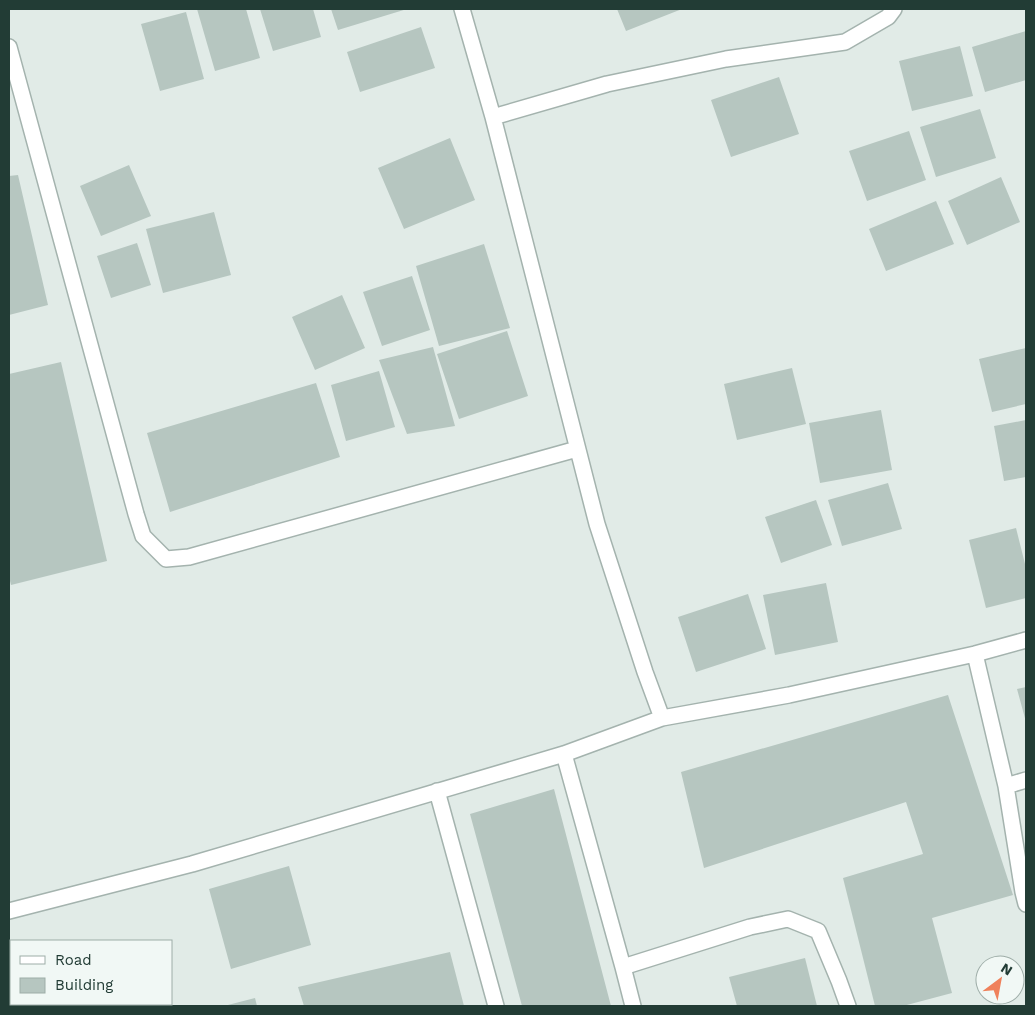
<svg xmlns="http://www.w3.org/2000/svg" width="1035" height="1015" viewBox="0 0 1035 1015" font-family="'Work Sans',sans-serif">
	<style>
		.building { fill: #b6c6c0 }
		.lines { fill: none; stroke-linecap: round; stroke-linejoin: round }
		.minor-casing { stroke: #a4b3ae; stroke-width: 18 }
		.minor { stroke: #fff; stroke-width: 15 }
	</style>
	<rect width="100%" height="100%" fill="#e1ebe7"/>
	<path class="building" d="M 197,9 L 246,9 L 260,58 L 215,71 Z
		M 260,9 L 313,9 L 321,37 L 273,51 Z
		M 331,9 L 407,9 L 338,30 Z
		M 617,9 L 682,9 L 626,31 Z
		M 186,12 L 204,79 L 160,91 L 141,24 Z
		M 421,27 L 435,68 L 360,92 L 347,52 Z
		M 1026,31 L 1026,80 L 985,92 L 972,47 Z
		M 960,46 L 973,96 L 912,111 L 899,61 Z
		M 779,77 L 799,134 L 731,157 L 711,100 Z
		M 980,109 L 996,158 L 936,177 L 920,127 Z
		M 909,131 L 926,180 L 867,201 L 849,151 Z
		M 450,138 L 475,200 L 404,229 L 378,168 Z
		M 129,165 L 151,216 L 101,236 L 80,186 Z
		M 18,175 L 48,305 L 9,315 L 9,176 Z
		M 1001,177 L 1020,222 L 967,245 L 948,201 Z
		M 936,201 L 954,244 L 886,271 L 869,229 Z
		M 214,212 L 231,275 L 163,293 L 146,229 Z
		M 137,243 L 151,285 L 111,298 L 97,256 Z
		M 484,244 L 510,328 L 439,346 L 416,266 Z
		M 412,276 L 430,330 L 382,346 L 363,292 Z
		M 342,295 L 365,348 L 315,370 L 292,317 Z
		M 507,331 L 528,396 L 459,419 L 437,354 Z
		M 433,347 L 455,426 L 407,434 L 379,360 Z
		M 1026,348 L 1026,404 L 992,412 L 979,359 Z
		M 61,362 L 107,561 L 11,585 L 9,577 L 9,374 Z
		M 792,368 L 806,424 L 737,440 L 724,384 Z
		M 379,371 L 395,427 L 346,441 L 331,385 Z
		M 316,383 L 340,457 L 170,512 L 147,433 Z
		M 881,410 L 892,470 L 820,483 L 809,423 Z
		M 1026,420 L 1026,477 L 1004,481 L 994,426 Z
		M 888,483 L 902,529 L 842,546 L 828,500 Z
		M 816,500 L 832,545 L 781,563 L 765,517 Z
		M 1016,528 L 1026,568 L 1026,598 L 986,608 L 969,540 Z
		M 826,583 L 838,642 L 775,655 L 763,595 Z
		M 748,594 L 766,649 L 696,672 L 678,617 Z
		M 1026,687 L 1026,722 L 1017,689 Z
		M 948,695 L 1013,895 L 932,918 L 952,993 L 903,1006 L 875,1006 L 843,878 L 923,854 L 906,802 L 704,868 L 681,772 Z
		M 554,789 L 611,1006 L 522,1006 L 470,814 Z
		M 289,866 L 311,945 L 231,969 L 209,889 Z
		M 450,952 L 464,1006 L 304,1006 L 298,987 Z
		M 805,958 L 817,1006 L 737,1006 L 729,977 Z
		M 255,998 L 257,1006 L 224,1006 Z"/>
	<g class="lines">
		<defs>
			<path id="minor" d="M 462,9 L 493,117 L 597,524 L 645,672 L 662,718 L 789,695 L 975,654 L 1026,640
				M 9,47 L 136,514 L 143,536 L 166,559 L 189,557 L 577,449
				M 493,117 L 607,84 L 726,59 L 845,42 L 888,17 L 894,9
				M 975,654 L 1006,786 L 1023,892 L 1026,904
				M 564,754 L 623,967 L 633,1006
				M 1006,786 L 1026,780
				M 437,791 L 496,1006
				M 9,911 L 192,864 L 564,754 L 662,718
				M 623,967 L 750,927 L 788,919 L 818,931 L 839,981 L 848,1006"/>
		</defs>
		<use href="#minor" class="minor-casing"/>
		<use href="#minor" class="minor"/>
	</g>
	<rect width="1035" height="1015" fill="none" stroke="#223c35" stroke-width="20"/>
	<rect x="10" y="940" width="162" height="65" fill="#f1f8f5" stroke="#9eada8"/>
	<rect x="20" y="956" width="25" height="8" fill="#ffffff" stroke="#9eada8"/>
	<text x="55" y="965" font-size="15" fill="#223c35">Road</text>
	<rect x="20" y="978" width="25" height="15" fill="#b6c6c0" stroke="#9eada8"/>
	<text x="55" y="990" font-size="15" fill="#223c35">Building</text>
	<g transform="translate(1000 980) rotate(32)"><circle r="24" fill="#f1f8f5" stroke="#9eada8"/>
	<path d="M0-4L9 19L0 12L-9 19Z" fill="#ef815b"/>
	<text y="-8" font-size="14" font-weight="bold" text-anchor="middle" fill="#223c35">N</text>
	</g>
</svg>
